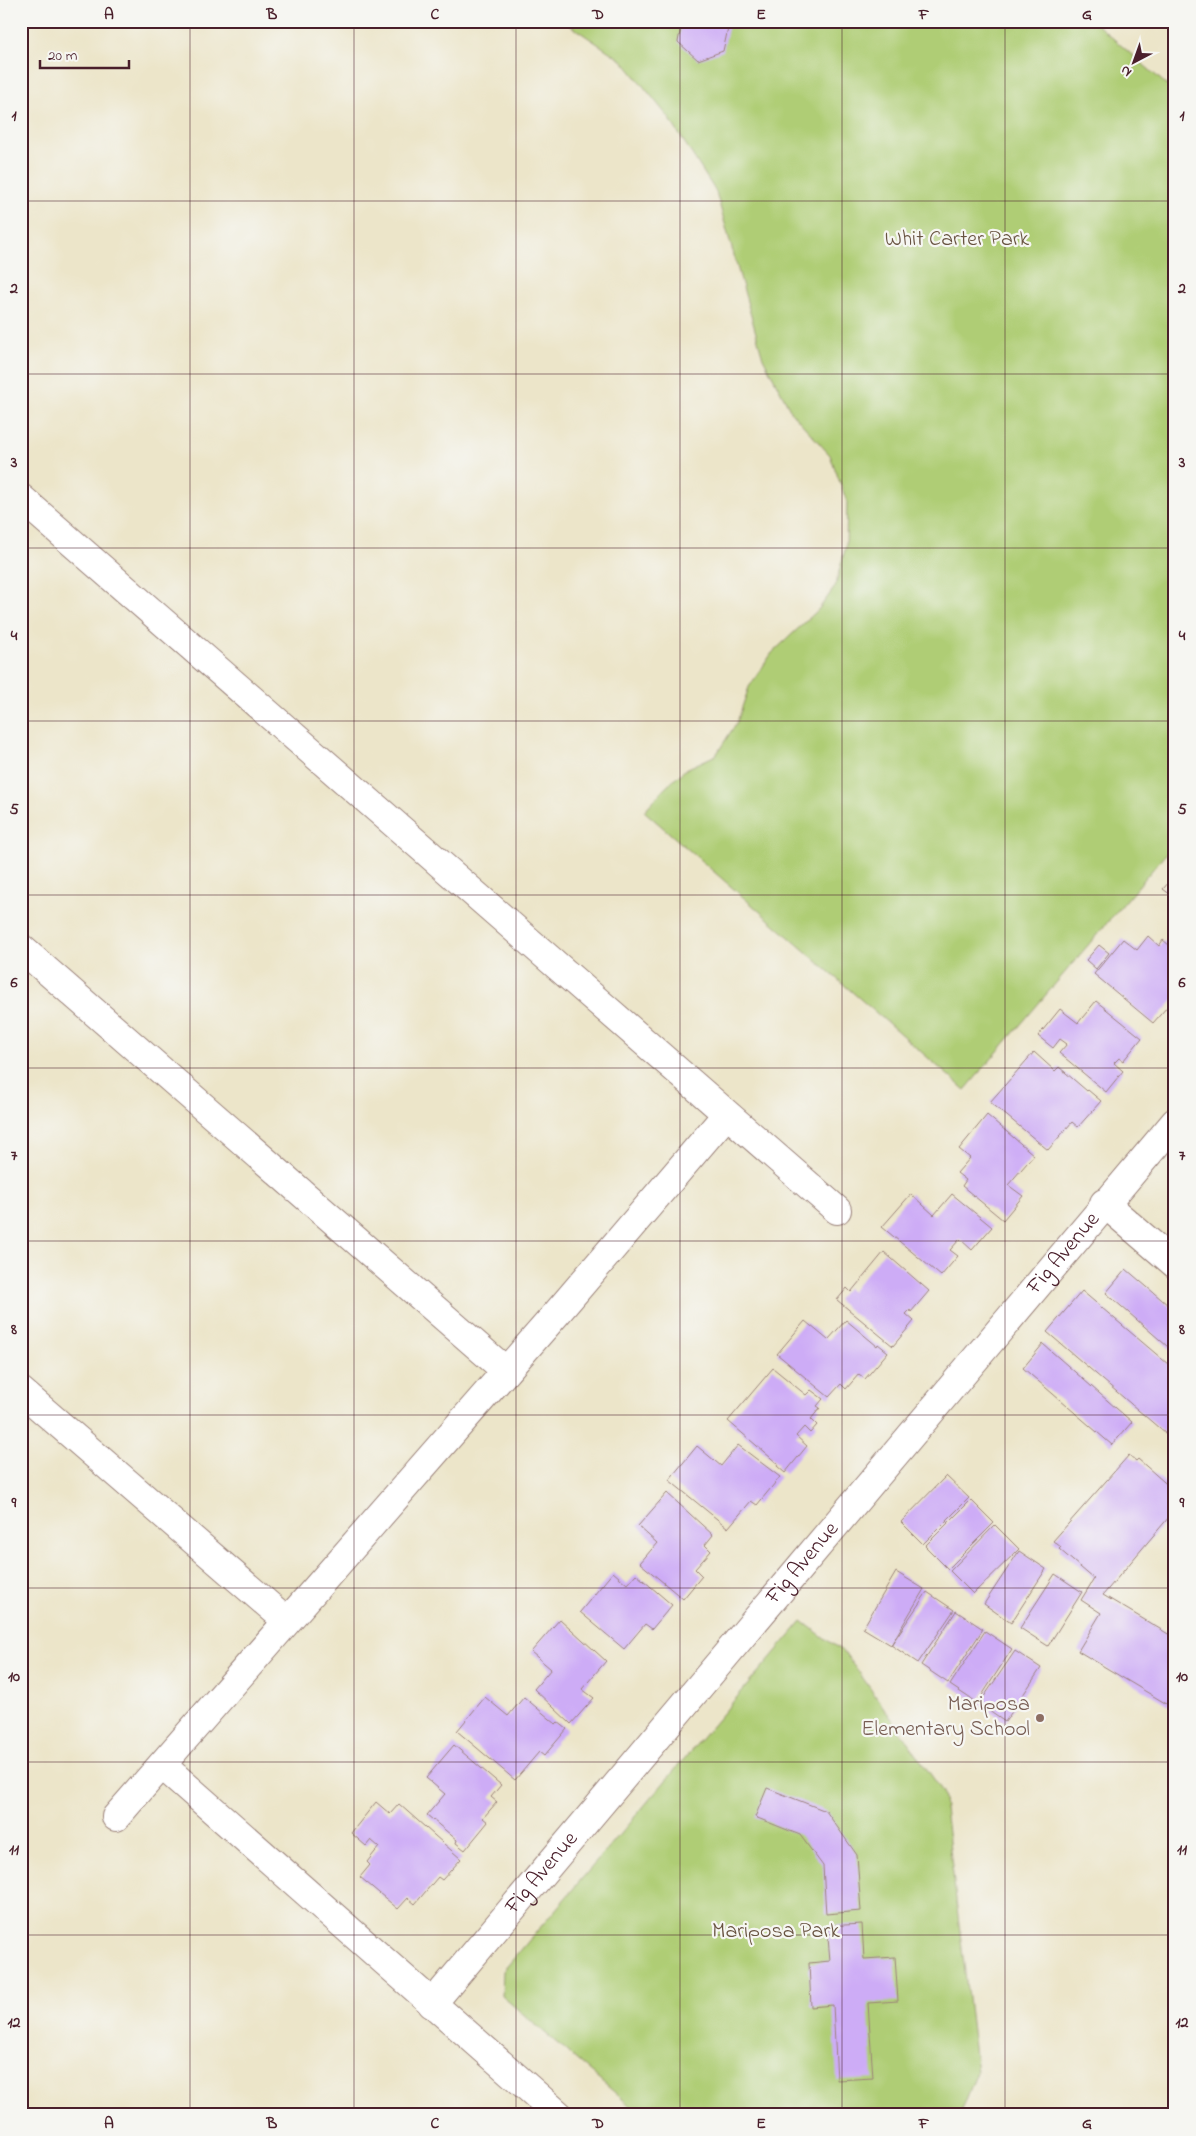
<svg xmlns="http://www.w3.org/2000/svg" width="1196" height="2136" viewBox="0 0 1196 2136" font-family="'Indie Flower',sans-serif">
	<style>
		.green { fill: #afcd74; stroke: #7c7650 }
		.building { fill: #cdacf6 }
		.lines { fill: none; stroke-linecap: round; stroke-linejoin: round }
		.minor-casing { stroke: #9b827a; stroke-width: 30 }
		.minor { stroke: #fff; stroke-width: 28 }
		.grid { fill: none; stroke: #4a1f2b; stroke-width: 1; stroke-opacity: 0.55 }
		.education-dot { fill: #8d6e63; stroke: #f6f6f2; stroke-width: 2 }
		.labels { text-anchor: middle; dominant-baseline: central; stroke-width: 4.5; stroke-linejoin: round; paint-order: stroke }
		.park-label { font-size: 22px; fill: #685341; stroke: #f6f6f2 }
		.street-label { font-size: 22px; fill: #4a1f2b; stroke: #f6f6f2 }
		.education-label { font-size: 22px; fill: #785e54; stroke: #f6f6f2; text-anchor: end }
		.neatline { fill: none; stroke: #4a1f2b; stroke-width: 2 }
		.grid-label { font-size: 16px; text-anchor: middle; font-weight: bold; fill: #4a1f2b }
	</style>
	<rect width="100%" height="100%" fill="#f6f6f2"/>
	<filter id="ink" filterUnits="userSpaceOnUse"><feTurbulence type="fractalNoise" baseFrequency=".02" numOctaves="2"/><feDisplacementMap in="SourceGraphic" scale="10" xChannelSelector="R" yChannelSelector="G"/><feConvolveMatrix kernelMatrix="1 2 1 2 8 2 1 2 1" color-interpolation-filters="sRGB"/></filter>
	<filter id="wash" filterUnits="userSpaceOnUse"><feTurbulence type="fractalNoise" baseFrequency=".0096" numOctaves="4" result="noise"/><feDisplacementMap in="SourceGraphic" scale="20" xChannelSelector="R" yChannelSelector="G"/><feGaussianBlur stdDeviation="1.12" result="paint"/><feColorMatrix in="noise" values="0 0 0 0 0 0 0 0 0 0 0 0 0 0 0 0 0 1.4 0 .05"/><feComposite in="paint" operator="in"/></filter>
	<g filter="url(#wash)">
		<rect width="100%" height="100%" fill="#ece5c9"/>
		<path class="green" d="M 560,21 L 1093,21 L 1175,92 L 1175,843 L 965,1090 L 644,811 L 665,788 L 686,769 L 716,755 L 737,722 L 749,687 L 772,653 L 818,610 L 835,587 L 846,546 L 847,502 L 830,455 L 792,413 L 763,358 L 716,192 L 669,118 L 623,61 L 571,26 Z
			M 802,1621 L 846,1654 L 943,1792 L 977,2072 L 960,2115 L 641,2115 L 502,1996 L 503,1971 Z"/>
		<g id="blocks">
			<path class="building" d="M 682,21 L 726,21 L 729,24 L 723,51 L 698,60 L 678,42 Z
				M 1175,875 L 1175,898 L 1163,889 Z
				M 1148,936 L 1159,946 L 1163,940 L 1175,950 L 1175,998 L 1153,1023 L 1094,974 L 1123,939 L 1137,950 Z
				M 1099,945 L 1109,953 L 1096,969 L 1086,960 Z
				M 1096,1001 L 1142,1038 L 1123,1061 L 1119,1058 L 1114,1063 L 1123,1071 L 1106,1092 L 1059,1053 L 1067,1044 L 1060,1039 L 1053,1048 L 1038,1036 L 1060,1009 L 1078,1023 Z
				M 1034,1052 L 1055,1071 L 1059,1067 L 1087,1091 L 1088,1090 L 1101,1101 L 1078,1127 L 1072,1122 L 1048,1150 L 990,1102 Z
				M 987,1115 L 1034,1155 L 1008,1185 L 1023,1196 L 1003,1220 L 962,1186 L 966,1180 L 957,1173 L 970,1158 L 959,1149 Z
				M 911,1194 L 934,1215 L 952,1194 L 992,1227 L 972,1250 L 960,1239 L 950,1250 L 958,1256 L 941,1276 L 882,1227 Z
				M 884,1252 L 929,1291 L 911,1312 L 910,1310 L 906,1314 L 914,1321 L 893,1346 L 837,1300 L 847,1288 L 851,1292 Z
				M 1126,1269 L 1175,1311 L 1175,1353 L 1106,1293 Z
				M 1082,1291 L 1175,1370 L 1175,1424 L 1166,1434 L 1047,1332 Z
				M 846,1320 L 877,1346 L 878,1344 L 888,1352 L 865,1379 L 859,1374 L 846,1389 L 841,1384 L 829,1397 L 777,1354 L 805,1321 L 828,1340 Z
				M 1043,1344 L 1132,1422 L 1112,1445 L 1023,1368 Z
				M 773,1368 L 806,1395 L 811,1390 L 823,1399 L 817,1406 L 820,1408 L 811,1419 L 817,1425 L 810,1433 L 804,1427 L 796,1436 L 807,1446 L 785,1473 L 777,1466 L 778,1464 L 728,1421 Z
				M 738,1445 L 780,1477 L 757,1505 L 751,1501 L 728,1528 L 669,1480 L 697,1446 L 721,1466 Z
				M 1129,1455 L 1136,1461 L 1138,1459 L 1172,1489 L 1175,1487 L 1175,1510 L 1103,1595 L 1175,1638 L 1175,1709 L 1078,1651 L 1101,1613 L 1081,1600 L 1094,1579 L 1059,1549 L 1061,1547 L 1053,1541 Z
				M 946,1476 L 969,1498 L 923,1544 L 901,1522 Z
				M 667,1493 L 713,1535 L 705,1545 L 711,1551 L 695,1569 L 702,1576 L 683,1599 L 640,1563 L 657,1543 L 638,1526 Z
				M 971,1500 L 994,1523 L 948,1569 L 925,1546 Z
				M 995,1525 L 1019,1549 L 973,1594 L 950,1571 Z
				M 1019,1551 L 1046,1569 L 1011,1623 L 984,1604 Z
				M 613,1572 L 627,1584 L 636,1574 L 672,1605 L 652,1629 L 645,1624 L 624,1649 L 580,1612 Z
				M 896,1572 L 924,1589 L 891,1645 L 863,1628 Z
				M 1055,1574 L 1082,1592 L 1048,1646 L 1020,1628 Z
				M 927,1592 L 954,1610 L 918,1663 L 891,1645 Z
				M 956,1611 L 983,1629 L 948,1683 L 921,1665 Z
				M 560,1619 L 606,1661 L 582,1689 L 594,1698 L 571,1724 L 534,1689 L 551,1669 L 531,1652 Z
				M 985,1631 L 1012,1649 L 977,1703 L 950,1685 Z
				M 1015,1651 L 1041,1668 L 1005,1722 L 979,1704 Z
				M 485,1697 L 508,1716 L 524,1697 L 556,1724 L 558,1722 L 567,1729 L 544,1756 L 539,1752 L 515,1780 L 457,1731 Z
				M 454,1745 L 501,1785 L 491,1797 L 497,1802 L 483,1818 L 488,1822 L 465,1850 L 456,1843 L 457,1840 L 427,1815 L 445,1794 L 426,1778 Z
				M 767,1788 L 826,1811 L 857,1855 L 861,1911 L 826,1914 L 823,1866 L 800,1835 L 755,1817 Z
				M 376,1802 L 390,1814 L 399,1804 L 461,1859 L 442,1880 L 438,1877 L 415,1904 L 408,1898 L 398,1909 L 360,1877 L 370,1865 L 367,1862 L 379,1847 L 371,1840 L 366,1846 L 351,1833 Z
				M 862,1924 L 864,1959 L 895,1957 L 898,2001 L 868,2003 L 873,2078 L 837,2080 L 833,2005 L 811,2007 L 809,1963 L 830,1961 L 827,1926 Z"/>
		</g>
	</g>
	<g filter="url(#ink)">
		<use href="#blocks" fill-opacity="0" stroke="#9b827a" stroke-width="1"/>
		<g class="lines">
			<defs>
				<g id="minor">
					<path d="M 21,498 L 837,1210"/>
					<path d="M 21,948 L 506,1371"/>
					<path d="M 1104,1203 L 1175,1264"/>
					<path d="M 21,1391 L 287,1621"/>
					<path d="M 162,1765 L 559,2115"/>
					<path d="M 116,1817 L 557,1313 L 726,1115"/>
					<path id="s1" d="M 432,2004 L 1175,1122"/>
				</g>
			</defs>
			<use href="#minor" class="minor-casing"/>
			<use href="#minor" class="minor"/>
		</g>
	</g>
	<path class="grid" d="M 190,21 L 190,2115M 354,21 L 354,2115M 516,21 L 516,2115M 680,21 L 680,2115M 842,21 L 842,2115M 1005,21 L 1005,2115M 21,201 L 1175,201M 21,374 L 1175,374M 21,548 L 1175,548M 21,721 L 1175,721M 21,895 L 1175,895M 21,1068 L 1175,1068M 21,1241 L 1175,1241M 21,1415 L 1175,1415M 21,1588 L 1175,1588M 21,1762 L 1175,1762M 21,1935 L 1175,1935"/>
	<circle class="education-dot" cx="1040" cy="1718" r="5"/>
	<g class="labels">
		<g class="park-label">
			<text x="957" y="240">Whit Carter Park</text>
			<text x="776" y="1932">Mariposa Park</text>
		</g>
		<g class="street-label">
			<text stroke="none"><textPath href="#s1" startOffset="981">Fig Avenue</textPath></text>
			<text stroke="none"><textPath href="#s1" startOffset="576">Fig Avenue</textPath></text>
			<text stroke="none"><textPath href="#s1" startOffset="171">Fig Avenue</textPath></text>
		</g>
		<g class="education-label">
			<text x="1030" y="1705">Mariposa<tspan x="1030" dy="25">Elementary School</tspan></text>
		</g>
	</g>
	<rect width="1196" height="2136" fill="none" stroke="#f6f6f2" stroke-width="55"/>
	<g transform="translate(1134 62) rotate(221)" stroke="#f6f6f2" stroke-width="4" paint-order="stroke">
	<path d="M0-4L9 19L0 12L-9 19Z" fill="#4a1f2b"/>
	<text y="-8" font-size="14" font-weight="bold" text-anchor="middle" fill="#4a1f2b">N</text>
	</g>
	<path d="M40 60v8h89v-8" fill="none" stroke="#4a1f2b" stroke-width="2.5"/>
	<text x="48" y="60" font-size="15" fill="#4a1f2b" stroke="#f6f6f2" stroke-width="4" paint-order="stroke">20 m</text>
	<rect x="28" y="28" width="1140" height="2080" class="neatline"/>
	<g class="grid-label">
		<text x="109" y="19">A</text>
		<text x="272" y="19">B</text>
		<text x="435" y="19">C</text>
		<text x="598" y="19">D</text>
		<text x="761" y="19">E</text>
		<text x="924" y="19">F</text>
		<text x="1087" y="19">G</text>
		<text x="14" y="120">1</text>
		<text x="1182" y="120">1</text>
		<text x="14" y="293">2</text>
		<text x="1182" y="293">2</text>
		<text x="14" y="467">3</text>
		<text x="1182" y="467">3</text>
		<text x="14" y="640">4</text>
		<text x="1182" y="640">4</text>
		<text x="14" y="814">5</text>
		<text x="1182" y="814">5</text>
		<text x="14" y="987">6</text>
		<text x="1182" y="987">6</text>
		<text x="14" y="1160">7</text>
		<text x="1182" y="1160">7</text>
		<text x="14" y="1334">8</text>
		<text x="1182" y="1334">8</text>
		<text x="14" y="1507">9</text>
		<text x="1182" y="1507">9</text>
		<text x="14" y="1681">10</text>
		<text x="1182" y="1681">10</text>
		<text x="14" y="1854">11</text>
		<text x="1182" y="1854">11</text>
		<text x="14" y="2027">12</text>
		<text x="1182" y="2027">12</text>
		<text x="109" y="2128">A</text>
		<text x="272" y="2128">B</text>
		<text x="435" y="2128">C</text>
		<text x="598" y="2128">D</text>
		<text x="761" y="2128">E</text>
		<text x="924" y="2128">F</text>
		<text x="1087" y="2128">G</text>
	</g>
</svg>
